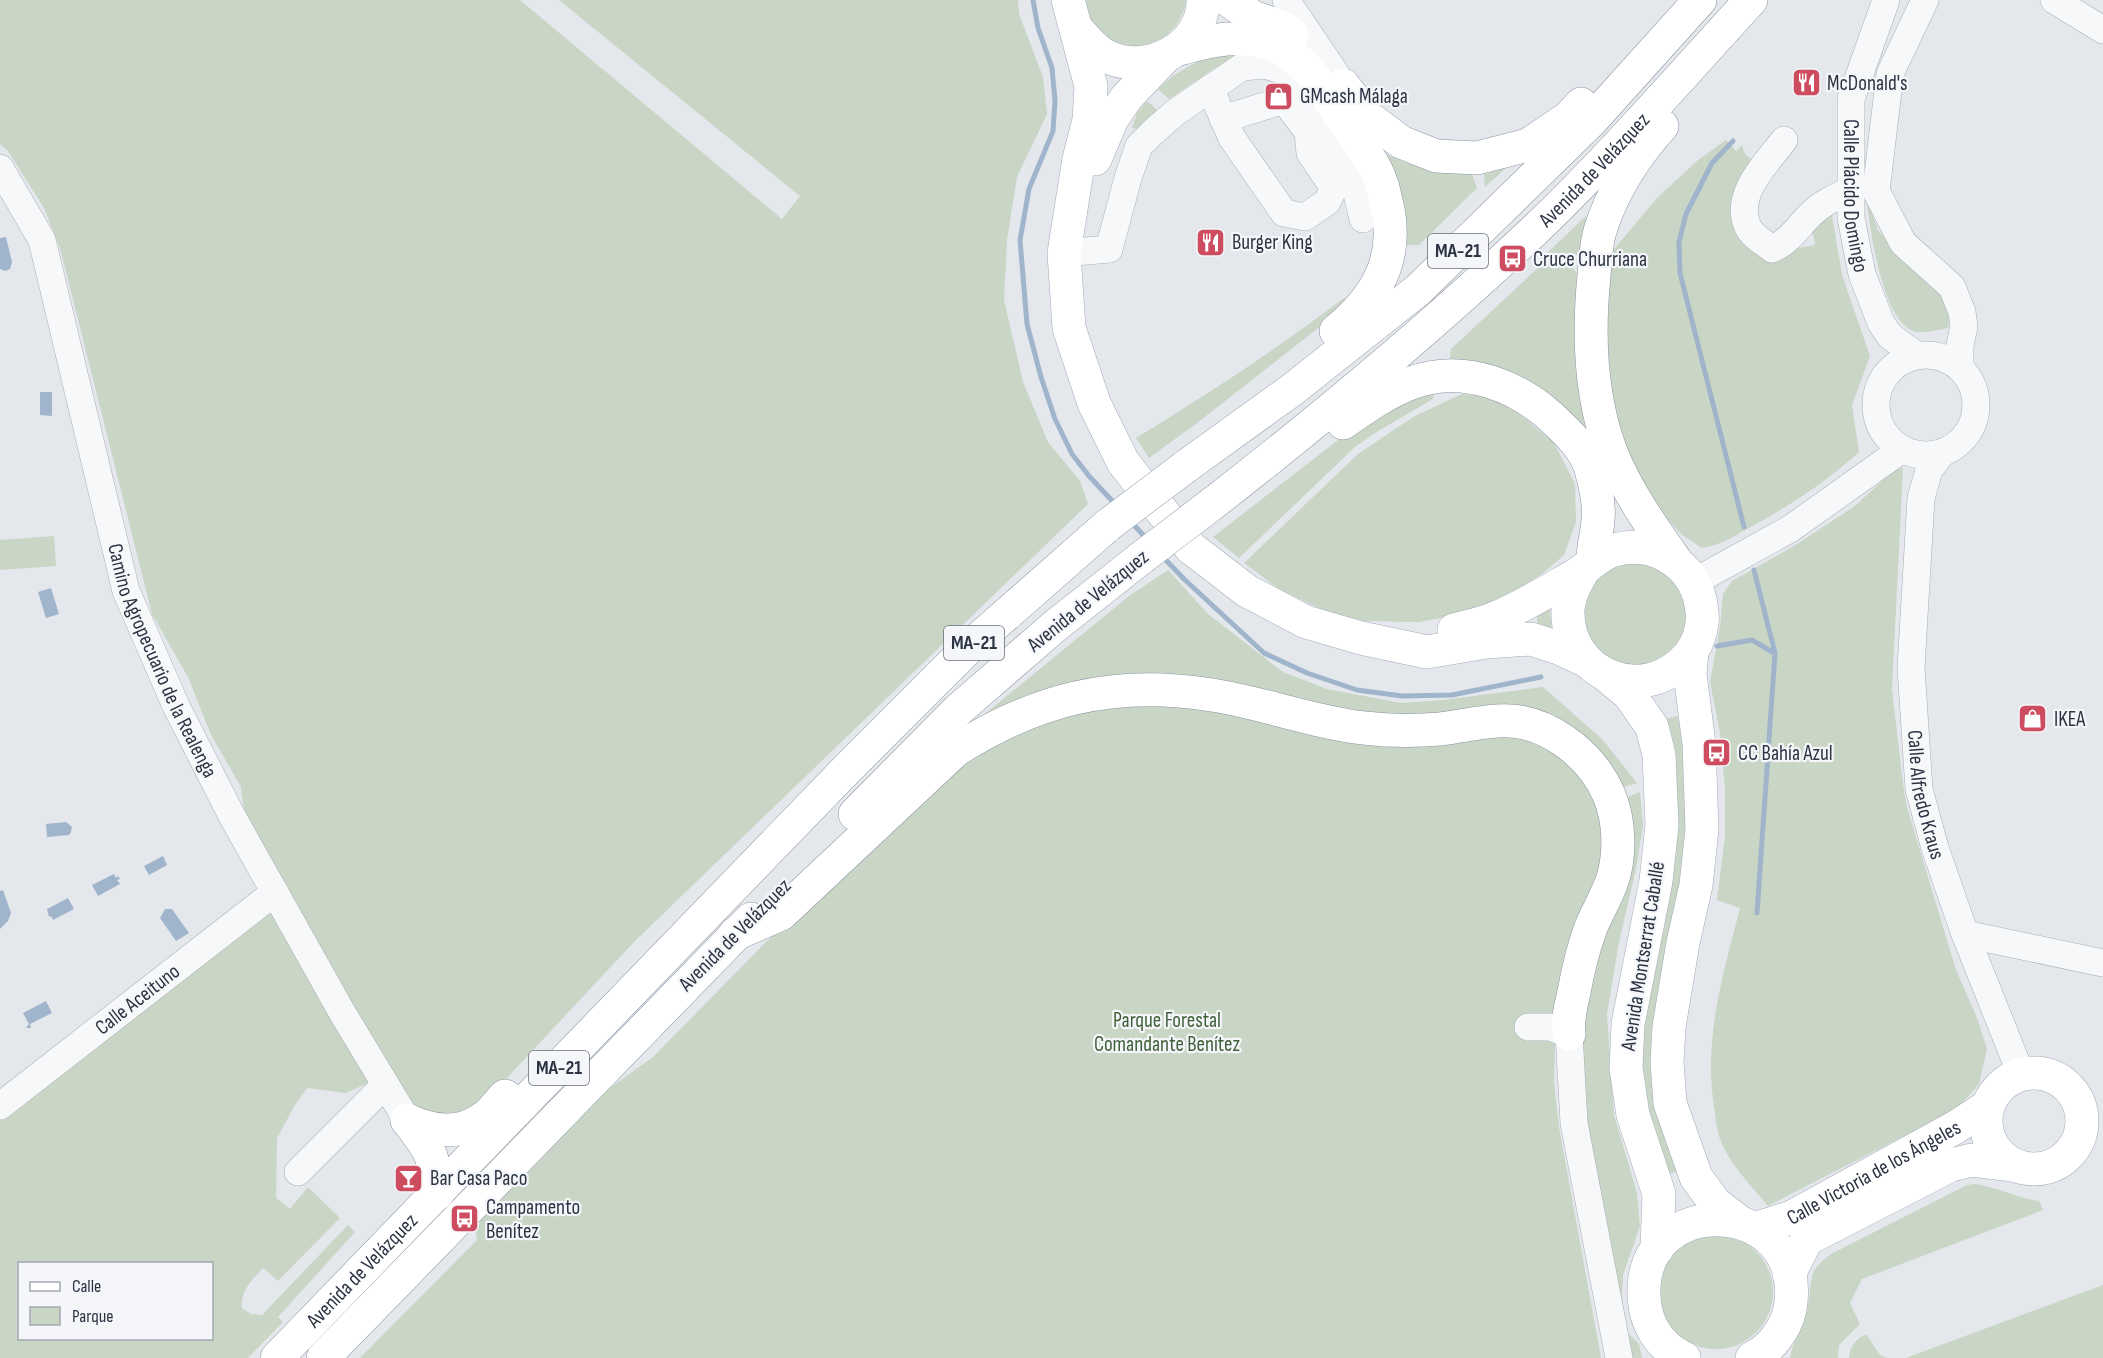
<svg xmlns="http://www.w3.org/2000/svg" width="2103" height="1358" viewBox="0 0 2103 1358" font-family="'Sofia Sans Condensed',sans-serif">
	<style>
		.green { fill: #c9d5c5; fill-rule: evenodd }
		.water { fill: #a0b5cb }
		.lines { fill: none; stroke-linecap: round; stroke-linejoin: round }
		.stream { stroke: #a0b5cb; stroke-width: 5 }
		.minor-casing { stroke: #a9aeb6; stroke-width: 28 }
		.major-casing { stroke: #a3abb7; stroke-width: 34 }
		.highway-casing { stroke: #8b94a2; stroke-width: 34 }
		.minor { stroke: #f7f8fa; stroke-width: 27 }
		.major { stroke: #fff; stroke-width: 33 }
		.highway { stroke: #fff; stroke-width: 33 }
		.highway-bridge-casing { stroke: #8b94a2; stroke-width: 34; stroke-linecap: butt }
		.highway-bridge { stroke: #fff; stroke-width: 33 }
		.labels { text-anchor: middle; dominant-baseline: central; stroke-width: 4.5; stroke-linejoin: round; paint-order: stroke }
		.shield { fill: #f4f6f9; stroke: #686e7a; stroke-width: 1.5 }
		.shield-label { font-size: 20px; font-weight: bold; fill: #2c3444 }
		.poi-label { font-size: 21px; fill: #2c3444; stroke: #f4f6f9; text-anchor: start }
		.street-label { font-size: 21px; fill: #2c3444; stroke: #f4f6f9 }
		.park-label { font-size: 21px; fill: #406039; stroke: #f4f6f9 }
	</style>
	<rect width="100%" height="100%" fill="#e4e7ec"/>
	<path class="green" d="M 0,0 L 520,0 L 782,219 L 800,196 L 559,0 L 1018,0 L 1019,14 L 1043,77 L 1047,114 L 1017,177 L 1007,240 L 1004,300 L 1023,382 L 1048,442 L 1080,481 L 1088,504 L 634,942 L 476,1111 L 441,1124 L 408,1102 L 245,819 L 241,787 L 211,735 L 188,677 L 152,614 L 60,248 L 44,208 L 8,151 L 0,144 Z
		M 1083,0 L 1187,0 C 1173,62 1098,61 1083,0 Z
		M 1258,51 L 1213,69 L 1169,99 L 1158,89 L 1173,76 L 1208,55 Z
		M 1147,101 L 1158,111 C 1151,119 1144,132 1132,128 L 1137,113 Z
		M 1726,140 L 1736,151 L 1742,145 C 1744,155 1748,159 1758,161 L 1745,183 L 1759,255 L 1815,245 L 1813,234 L 1805,236 L 1831,209 L 1842,275 L 1870,356 L 1852,405 L 1859,452 C 1827,481 1794,503 1756,524 C 1738,534 1722,545 1702,548 L 1682,535 L 1656,507 L 1636,474 L 1618,421 L 1606,361 L 1609,255 L 1657,198 L 1698,160 Z
		M 1380,150 C 1407,168 1439,172 1472,174 L 1477,188 L 1419,245 L 1407,245 L 1400,208 Z
		M 1506,168 L 1485,187 L 1484,174 Z
		M 1866,196 L 1878,230 L 1894,249 L 1949,301 L 1950,319 L 1948,328 C 1936,330 1922,335 1911,330 C 1881,315 1870,227 1866,196 Z
		M 1586,216 L 1581,256 L 1566,253 L 1545,255 Z
		M 1555,261 L 1569,264 L 1577,273 L 1574,340 L 1579,378 L 1591,437 L 1547,394 L 1525,378 L 1486,365 L 1456,363 L 1450,358 L 1451,349 L 1541,265 Z
		M 1344,298 L 1350,303 L 1197,423 L 1149,458 L 1136,438 C 1208,394 1277,349 1344,298 Z
		M 1434,386 L 1433,399 L 1378,431 L 1355,447 L 1239,558 L 1213,537 L 1364,420 Z
		M 1462,394 L 1484,396 L 1513,409 L 1554,443 L 1575,484 L 1576,522 L 1564,555 L 1542,574 L 1503,599 L 1459,615 L 1418,622 L 1364,621 L 1323,610 L 1279,589 L 1244,563 L 1358,454 L 1413,417 Z
		M 1903,468 L 1892,689 L 1902,776 L 1906,804 L 1956,970 L 1977,1018 L 1987,1049 L 1979,1084 L 1958,1108 L 1768,1206 C 1751,1185 1729,1164 1720,1139 C 1717,1131 1716,1121 1715,1112 C 1702,1042 1723,975 1740,908 L 1717,900 L 1725,836 L 1725,789 L 1720,733 L 1710,682 L 1720,627 L 1723,594 L 1732,581 L 1794,546 L 1855,506 L 1895,469 Z
		M 54,536 L 56,566 L 0,570 L 0,540 Z
		M 1641,560 L 1672,575 L 1687,607 L 1685,630 L 1680,641 L 1663,658 L 1640,666 L 1616,663 L 1596,649 L 1583,628 L 1585,593 L 1607,567 Z
		M 1168,570 L 1208,614 L 1283,672 L 1327,689 L 1401,703 L 1443,700 L 1543,687 L 1602,739 L 1637,783 L 1615,790 L 1567,734 L 1392,722 L 1185,683 L 964,731 L 1129,596 Z
		M 1552,598 L 1550,613 L 1552,633 L 1537,629 L 1537,616 Z
		M 1134,698 L 1495,727 L 1578,761 L 1610,829 L 1555,1036 L 1554,1083 L 1559,1127 L 1601,1358 L 360,1358 L 477,1240 L 476,1232 L 483,1215 L 593,1100 L 653,1057 L 821,886 L 928,783 L 1020,723 Z
		M 1677,716 L 1682,734 L 1689,786 L 1678,1171 L 1666,1175 L 1652,1138 L 1639,1054 L 1665,719 Z
		M 1640,792 L 1643,826 L 1636,869 L 1619,942 L 1607,1014 L 1614,1115 L 1637,1193 L 1640,1226 L 1623,1275 L 1622,1298 L 1628,1333 L 1639,1344 L 1642,1358 L 1630,1358 L 1581,1104 L 1579,1028 L 1618,801 Z
		M 270,912 L 279,916 L 368,1083 L 346,1093 L 307,1088 L 295,1105 L 277,1138 L 276,1198 L 290,1209 L 308,1187 L 340,1218 L 278,1281 L 263,1268 C 252,1280 240,1291 242,1308 L 251,1314 L 262,1315 L 348,1225 L 355,1232 L 278,1317 L 283,1322 L 248,1358 L 0,1358 L 0,1116 ZM 20,1264 L 212,1264 L 212,1338 L 20,1338 Z
		M 1975,1184 C 1997,1187 2017,1198 2039,1201 L 2043,1210 L 1862,1279 L 1850,1303 L 1860,1324 L 1839,1345 L 1838,1358 L 1790,1358 C 1793,1341 1802,1325 1807,1308 C 1811,1296 1809,1283 1814,1271 C 1818,1264 1825,1259 1831,1254 L 1967,1185 Z
		M1659 1292a57 57 0 1 1 114 0a57 57 0 1 1-114 0Z
		M 2103,1285 L 2103,1358 L 1906,1358 Z
		M 1866,1334 L 1880,1355 L 1887,1358 L 1849,1358 C 1850,1346 1855,1340 1866,1334 Z"/>
	<path class="water" d="M 6,237 L 12,262 L 10,269 L 5,271 L 0,269 L 0,238 Z
		M 40,392 L 52,392 L 52,416 L 40,415 Z
		M 51,588 L 59,614 L 46,618 L 38,592 Z
		M 66,822 L 72,827 L 71,832 L 69,835 L 47,837 L 46,824 Z
		M 163,856 L 167,865 L 149,875 L 144,866 Z
		M 114,874 L 116,878 L 118,876 L 120,879 L 117,880 L 120,884 L 98,896 L 92,885 Z
		M 3,890 L 11,913 L 8,921 L 0,929 L 0,891 Z
		M 68,898 L 74,909 L 53,920 L 51,916 L 49,917 L 47,909 Z
		M 165,909 L 172,909 L 189,933 L 176,941 L 160,918 Z
		M 46,1001 L 52,1013 L 30,1024 L 31,1028 L 26,1028 L 29,1024 L 23,1013 Z"/>
	<g class="lines">
		<path class="stream" d="M 1033,0 L 1038,28 L 1052,68 L 1055,101 L 1053,131 L 1029,189 L 1020,240 L 1027,324 L 1041,377 L 1055,419 L 1072,454 L 1089,476 L 1116,505
			M 1733,141 L 1712,163 L 1686,214 L 1679,242 L 1680,273 L 1744,527
			M 1130,521 L 1148,540
			M 1162,556 L 1184,579 L 1264,653 L 1307,673 L 1357,690 L 1402,696 L 1452,695 L 1541,677
			M 1754,570 L 1775,653 L 1757,913
			M 1717,646 L 1752,640 L 1774,653"/>
		<defs>
			<g id="minor">
				<path d="M 1286,0 L 1336,74"/>
				<path id="s1" d="M 1886,0 L 1851,99 L 1851,218 L 1862,274 L 1881,323 L 1890,336 L 1916,355"/>
				<path d="M 1925,0 L 1890,74 L 1876,191 L 1903,243 L 1952,287 L 1962,312 L 1964,327 L 1960,345 L 1960,367"/>
				<path d="M 2054,0 L 2103,30"/>
				<path d="M 1210,88 L 1232,138 L 1284,213 L 1305,217 L 1327,202 L 1334,188 L 1310,153 L 1308,132 L 1284,100 L 1223,119"/>
				<path d="M 1784,140 C 1766,164 1733,195 1748,227 C 1752,236 1765,243 1772,249 C 1789,242 1798,227 1810,215 C 1822,203 1835,197 1851,191"/>
				<path id="s2" d="M 0,168 L 42,240 L 126,591 L 176,706 L 232,816 L 343,1014 L 407,1120"/>
				<path d="M 1109,249 L 1128,178 L 1139,146 L 1153,132 L 1176,112 L 1242,67 L 1265,65 L 1284,71 L 1328,132 L 1347,164 L 1353,177 L 1363,219"/>
				<path d="M 1064,253 L 1109,249"/>
				<circle cx="1926" cy="405" r="50"/>
				<path id="s3" d="M 1943,452 L 1929,470 L 1921,498 L 1911,668 L 1919,789 L 1935,848 L 1965,934 L 2021,1074"/>
				<path d="M 1694,582 L 1790,529 L 1901,450"/>
				<path d="M 1965,934 L 2103,963"/>
				<path d="M 1528,1027 L 1550,1027 L 1569,1034 L 1574,1123 L 1619,1358"/>
				<path id="s4" d="M 0,1106 L 275,892"/>
				<path d="M 298,1172 L 385,1085"/>
			</g>
			<g id="major">
				<path d="M 1068,0 L 1091,86 L 1089,120 L 1079,159 L 1064,253 L 1069,328 L 1094,403 L 1123,462 L 1191,548 L 1247,591 L 1306,622 L 1361,638 L 1427,652 L 1486,642 L 1531,639 L 1559,648 L 1587,661"/>
				<path d="M 1077,29 C 1087,40 1095,51 1108,57 C 1148,76 1204,46 1203,0"/>
				<path d="M 1095,159 L 1112,119 L 1126,98 L 1164,58"/>
				<path d="M 1454,630 C 1467,626 1481,624 1493,619 C 1521,608 1548,591 1574,576 C 1587,569 1597,556 1611,551 C 1631,545 1651,546 1668,557 C 1689,569 1700,588 1702,612 C 1704,626 1698,644 1689,655 C 1646,707 1565,676 1568,609 C 1569,595 1576,583 1583,571"/>
				<path d="M 1692,651 L 1690,674 L 1699,744 L 1702,829 L 1696,885 L 1683,943 L 1669,1027 L 1667,1062 L 1670,1103 L 1696,1177 L 1715,1203 L 1741,1223"/>
				<path d="M 1607,676 L 1629,694 L 1652,727 L 1659,755 L 1662,825 L 1656,881 L 1628,1024 L 1626,1068 L 1633,1115 L 1659,1194 L 1657,1249"/>
				<circle cx="2034" cy="1121" r="48"/>
				<path id="s5" d="M 1755,1229 L 1792,1217 L 1956,1127 L 1988,1106"/>
				<path d="M 1789,1274 L 1807,1239 L 1951,1165 L 1972,1160 L 2013,1165"/>
				<path d="M 1684,1358 C 1659,1347 1645,1323 1644,1296 C 1639,1189 1809,1196 1790,1309 C 1786,1329 1770,1350 1752,1358"/>
			</g>
			<g id="highway">
				<path d="M 1228,0 L 1253,17 L 1286,29 L 1292,34"/>
				<path d="M 1179,49 C 1213,40 1238,33 1273,45 C 1303,55 1322,88 1338,113 C 1350,130 1363,148 1374,166 C 1381,178 1384,191 1387,205 C 1399,259 1377,297 1336,331"/>
				<path d="M 1343,85 L 1369,118 L 1401,142 L 1436,156 L 1477,158 L 1528,145 L 1568,118 L 1581,104"/>
				<path d="M 1662,126 C 1635,156 1612,192 1600,231 C 1596,245 1595,262 1594,276 C 1588,335 1590,396 1611,452 C 1627,492 1652,527 1676,561"/>
				<path d="M 1343,423 C 1391,389 1430,363 1491,382 C 1513,389 1533,401 1550,416 C 1565,430 1583,446 1590,466 C 1595,483 1600,503 1598,520 C 1597,535 1593,545 1593,561"/>
				<path d="M 1185,467 L 1293,389 L 1418,290 L 1591,121 L 1700,0"/>
				<path id="s6" d="M 1212,504 C 1324,417 1434,325 1537,228 C 1612,156 1681,76 1751,0"/>
				<path d="M 855,814 L 958,710 L 1055,626 L 1141,558"/>
				<path d="M 735,934 L 781,914 L 956,750 C 1035,700 1112,680 1205,694 C 1259,701 1310,722 1364,728 C 1389,731 1415,731 1440,729 C 1459,727 1478,722 1497,721 C 1544,717 1591,753 1609,795 C 1620,821 1621,857 1611,884 C 1605,899 1597,913 1591,927 C 1583,949 1578,970 1574,992 C 1571,1006 1567,1019 1569,1034"/>
				<path d="M 407,1120 C 432,1131 458,1136 482,1119 C 491,1114 498,1103 505,1096"/>
				<path d="M 407,1120 C 429,1148 436,1157 437,1194"/>
				<path id="s7" d="M 277,1358 L 847,769 L 967,649 L 1108,525"/>
				<path d="M 323,1358 L 751,919"/>
			</g>
		</defs>
		<use href="#minor" class="minor-casing"/>
		<use href="#major" class="major-casing"/>
		<use href="#highway" class="highway-casing"/>
		<use href="#minor" class="minor"/>
		<use href="#major" class="major"/>
		<use href="#highway" class="highway"/>
		<defs>
			<path id="highway-bridge" d="M 1108,525 L 1185,467
				M 1141,558 L 1212,504"/>
		</defs>
		<use href="#highway-bridge" class="highway-bridge-casing"/>
		<use href="#highway-bridge" class="highway-bridge"/>
	</g>
	<defs>
		<symbol id="restaurant-square" viewBox="-11 -11 22 22"><rect x="-9" y="-9" width="18" height="18" rx="4" fill="#cd4c60" stroke="#f4f6f9"/><path d="M-5-6h1v4h1v-4h1v4h1v-4h1v5L-1.5 .5V6h-2V.5L-5-1ZM5-6V6H3V1.5H1.5Q1.5-4 5-6Z" fill="#fff"/></symbol>
		<symbol id="shop-square" viewBox="-11 -11 22 22"><rect x="-9" y="-9" width="18" height="18" rx="4" fill="#cd4c60" stroke="#f4f6f9"/><path d="M-5-2.5h2.3a2.7 3.5 0 0 1 5.4 0H5L5.5 6h-11ZM-1.5-2.5h3a1.5 2.3 0 0 0-3 0Z" fill="#fff"/></symbol>
		<symbol id="bus-square" viewBox="-11 -11 22 22"><rect x="-9" y="-9" width="18" height="18" rx="4" fill="#cd4c60" stroke="#f4f6f9"/><path d="M-5-6H5V4H4V6H2V4H-2V6H-4V4H-5ZM-3.5-4V0h7V-4ZM-3.5 1.2v1.5H-2V1.2ZM2 1.2v1.5H3.5V1.2Z" fill="#fff"/></symbol>
		<symbol id="bar-square" viewBox="-11 -11 22 22"><rect x="-9" y="-9" width="18" height="18" rx="4" fill="#cd4c60" stroke="#f4f6f9"/><path d="M-6-5H6L.8 .8V4.5H3.5V6h-7V4.5H-.8V.8Z" fill="#fff"/></symbol>
	</defs>
	<g fill-rule="evenodd">
		<use href="#restaurant-square" x="1790" y="66" width="33" height="33"/>
		<use href="#shop-square" x="1262" y="80" width="33" height="33"/>
		<use href="#restaurant-square" x="1194" y="226" width="33" height="33"/>
		<use href="#bus-square" x="1496" y="242" width="33" height="33"/>
		<use href="#shop-square" x="2016" y="702" width="33" height="33"/>
		<use href="#bus-square" x="1700" y="736" width="33" height="33"/>
		<use href="#bar-square" x="392" y="1162" width="33" height="33"/>
		<use href="#bus-square" x="448" y="1202" width="33" height="33"/>
	</g>
	<g class="labels">
		<g class="shield">
			<rect x="1428" y="234" width="60" height="34" rx="4.5"/>
			<rect x="944" y="626" width="60" height="34" rx="4.5"/>
			<rect x="529" y="1051" width="60" height="34" rx="4.5"/>
		</g>
		<g class="shield-label">
			<text x="1458" y="251">MA-21</text>
			<text x="974" y="643">MA-21</text>
			<text x="559" y="1068">MA-21</text>
		</g>
		<g class="poi-label">
			<text x="1827" y="83">McDonald's</text>
			<text x="1300" y="96">GMcash Málaga</text>
			<text x="1232" y="242">Burger King</text>
			<text x="1533" y="259">Cruce Churriana</text>
			<text x="2054" y="719">IKEA</text>
			<text x="1738" y="753">CC Bahía Azul</text>
			<text x="430" y="1178">Bar Casa Paco</text>
			<text x="486" y="1207">Campamento<tspan x="486" dy="24">Benítez</tspan></text>
		</g>
		<g class="street-label">
			<text stroke="none"><textPath href="#s6" startOffset="508">Avenida de Velázquez</textPath></text>
			<text stroke="none"><textPath href="#s1" startOffset="202">Calle Plácido Domingo</textPath></text>
			<text transform="translate(1088 601) rotate(-39)">Avenida de Velázquez</text>
			<text stroke="none"><textPath href="#s2" startOffset="522">Camino Agropecuario de la Realenga</textPath></text>
			<text stroke="none"><textPath href="#s3" startOffset="350">Calle Alfredo Kraus</textPath></text>
			<text transform="translate(735 935) rotate(-45)">Avenida de Velázquez</text>
			<text transform="translate(1643 956) rotate(-81)">Avenida Montserrat Caballé</text>
			<text stroke="none"><textPath href="#s4" startOffset="174">Calle Aceituno</textPath></text>
			<text stroke="none"><textPath href="#s5" startOffset="132">Calle Victoria de los Ángeles</textPath></text>
			<text stroke="none"><textPath href="#s7" startOffset="122">Avenida de Velázquez</textPath></text>
		</g>
		<g class="park-label">
			<text x="1167" y="1020">Parque Forestal<tspan x="1167" dy="24">Comandante Benítez</tspan></text>
		</g>
	</g>
	<rect x="18" y="1262" width="195" height="78" fill="#f4f6f9" stroke="#a4a8b1" stroke-width="1.5"/>
	<rect x="30" y="1282" width="30" height="9" fill="#ffffff" stroke="#a4a8b1" stroke-width="1.5"/>
	<text x="72" y="1292" font-size="18" fill="#2c3444">Calle</text>
	<rect x="30" y="1307" width="30" height="18" fill="#c9d5c5" stroke="#a4a8b1" stroke-width="1.5"/>
	<text x="72" y="1322" font-size="18" fill="#2c3444">Parque</text>
</svg>
